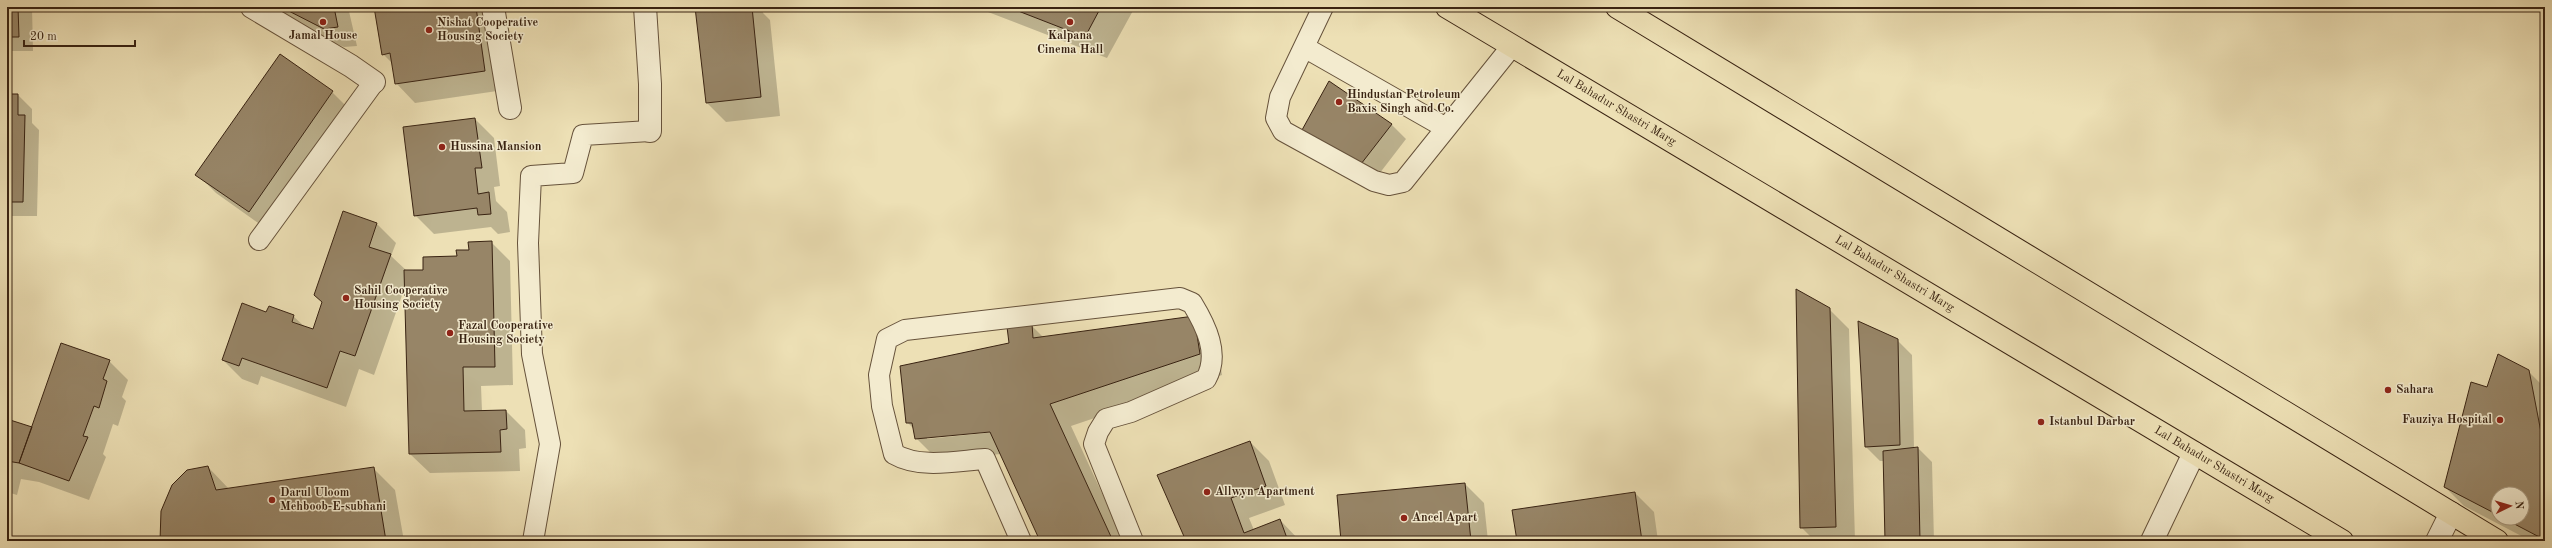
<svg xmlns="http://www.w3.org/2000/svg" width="2552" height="548" viewBox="0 0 2552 548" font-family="'Old Standard TT',serif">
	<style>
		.shadow { fill: #0003; fill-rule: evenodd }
		.building { fill: #978567; stroke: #392312 }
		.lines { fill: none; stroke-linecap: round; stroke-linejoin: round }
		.service-casing { stroke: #66523b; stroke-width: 22 }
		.minor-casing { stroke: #66523b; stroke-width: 24 }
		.tertiary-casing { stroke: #66523b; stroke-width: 24 }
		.primary-casing { stroke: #392312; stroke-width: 24 }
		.service { stroke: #f3ebcf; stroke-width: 20 }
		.minor { stroke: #f3ebcf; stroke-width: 22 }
		.tertiary { stroke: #f3ebcf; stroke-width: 22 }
		.primary { stroke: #ede0b5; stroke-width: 22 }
		.poi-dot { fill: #8f2418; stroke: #f3ebcf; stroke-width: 1.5 }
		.labels { text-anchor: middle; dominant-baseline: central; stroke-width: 3; stroke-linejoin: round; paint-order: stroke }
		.poi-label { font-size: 12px; font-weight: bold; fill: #392312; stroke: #f3ebcf; text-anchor: start }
		.street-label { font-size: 12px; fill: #392312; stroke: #f3ebcf }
	</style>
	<rect width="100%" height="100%" fill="#ede0b5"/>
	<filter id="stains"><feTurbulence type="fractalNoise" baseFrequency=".005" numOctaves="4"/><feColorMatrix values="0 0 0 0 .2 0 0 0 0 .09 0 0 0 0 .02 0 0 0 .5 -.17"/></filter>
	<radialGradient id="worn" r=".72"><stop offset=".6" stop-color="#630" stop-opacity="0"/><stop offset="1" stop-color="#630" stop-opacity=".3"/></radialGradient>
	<path class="shadow" d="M 7,7 L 32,7 L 33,51 L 7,51 Z
		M 270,7 L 348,7 L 357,46 L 344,47 L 317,36 Z
		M 375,7 L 492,7 L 504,90 L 415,103 L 396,83 L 393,64 L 383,54 Z
		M 696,7 L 762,7 L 763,13 L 770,20 L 780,116 L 726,122 L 707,103 Z
		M 975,7 L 1135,7 L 1107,58 Z
		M 332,92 L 351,111 L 268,230 L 216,193 L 197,174 Z
		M 7,95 L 18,95 L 32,109 L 32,123 L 39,130 L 37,216 L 7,216 Z
		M 475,119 L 494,138 L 500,186 L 494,187 L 496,201 L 507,212 L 510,232 L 498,234 L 491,227 L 434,234 L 415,215 Z
		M 1391,124 L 1406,139 L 1376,178 L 1318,144 Z
		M 344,212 L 377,224 L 396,243 L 391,256 L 407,271 L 424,271 L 491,242 L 510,261 L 513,385 L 481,386 L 482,411 L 506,411 L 525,430 L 526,448 L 519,449 L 520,471 L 430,473 L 410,454 L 406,284 L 374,375 L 359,369 L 346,407 L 261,376 L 258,385 L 242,379 L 223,360 L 267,314 L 293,316 L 305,327 L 314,331 L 323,303 Z
		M 1829,309 L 1849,329 L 1855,541 L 1815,541 L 1801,527 Z
		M 1194,317 L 1216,339 L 1222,375 L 1071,426 L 1124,541 L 1041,541 L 1001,454 L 938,460 L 916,438 L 915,430 L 907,422 L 1010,344 L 1031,325 L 1044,338 ZM 995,430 L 995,432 L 927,439 L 927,437 Z
		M 1897,340 L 1912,355 L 1914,448 L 1918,448 L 1932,462 L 1934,541 L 1886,541 L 1884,461 L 1880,461 L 1866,447 Z
		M 109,361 L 128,380 L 122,397 L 126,401 L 118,426 L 113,424 L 103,454 L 106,457 L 89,500 L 39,482 L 21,479 L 17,495 L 7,492 L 7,420 L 33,428 Z
		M 2528,371 L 2545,388 L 2545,541 L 2531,541 L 2464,506 L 2445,487 L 2487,389 ZM 2498,494 L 2522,494 L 2522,518 L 2498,518 Z
		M 1250,442 L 1269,461 L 1285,505 L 1249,518 L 1254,530 L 1280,520 L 1300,541 L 1187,541 Z
		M 208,467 L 229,489 L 373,468 L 395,490 L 404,541 L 162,541 Z
		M 1465,484 L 1484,503 L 1488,541 L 1342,541 Z
		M 1635,493 L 1654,512 L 1658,541 L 1518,541 Z"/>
	<path class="building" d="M 7,7 L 18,7 L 19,37 L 7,37 Z
		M 281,7 L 334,7 L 338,27 L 324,29 Z
		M 374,7 L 476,7 L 485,71 L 395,84 L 390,53 L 382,55 Z
		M 695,7 L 752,7 L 761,97 L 706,103 Z
		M 1008,7 L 1101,7 L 1085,37 Z
		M 280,54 L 333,91 L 249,212 L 195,175 Z
		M 1329,81 L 1392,124 L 1361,164 L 1302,130 Z
		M 7,94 L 18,94 L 18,115 L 25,115 L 23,202 L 7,202 Z
		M 475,118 L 482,168 L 475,168 L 478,194 L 489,192 L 491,214 L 478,215 L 477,208 L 414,216 L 403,127 Z
		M 343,211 L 377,223 L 369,247 L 391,254 L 355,356 L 340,351 L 327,388 L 242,358 L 239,366 L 222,360 L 242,303 L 266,312 L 269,306 L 294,315 L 292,322 L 313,329 L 322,302 L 314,295 Z
		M 492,241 L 495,367 L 463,367 L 464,411 L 506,410 L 507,429 L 500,430 L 501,452 L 409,454 L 404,270 L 423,270 L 423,257 L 457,256 L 456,250 L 469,250 L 468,242 Z
		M 1796,289 L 1830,308 L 1836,527 L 1800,528 Z
		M 1194,316 L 1200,354 L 1050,404 L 1113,541 L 1040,541 L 990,432 L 915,439 L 912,423 L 906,423 L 900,366 L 1009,343 L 1007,327 L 1032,324 L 1033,338 Z
		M 1858,321 L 1898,339 L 1900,445 L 1865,447 Z
		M 61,343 L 110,360 L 103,379 L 107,381 L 99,408 L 94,406 L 83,436 L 88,437 L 69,481 L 19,463 Z
		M 2498,354 L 2529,370 L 2545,453 L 2545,540 L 2503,518 L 2522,518 L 2522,494 L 2498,494 L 2498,515 L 2444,487 L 2471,382 L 2487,387 Z
		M 7,419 L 32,427 L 19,463 L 7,461 Z
		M 1250,441 L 1266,486 L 1231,498 L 1244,533 L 1280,519 L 1288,541 L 1186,541 L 1157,475 Z
		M 1918,447 L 1920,541 L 1885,541 L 1883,451 Z
		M 208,466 L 216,490 L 374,467 L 386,541 L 160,541 L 161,511 L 172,485 L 187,470 Z
		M 1465,483 L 1471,541 L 1341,541 L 1337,495 Z
		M 1635,492 L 1642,541 L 1517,541 L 1512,510 Z"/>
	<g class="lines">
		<defs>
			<path id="service" d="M 1323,7 L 1280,97 L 1276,118 L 1283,131 L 1374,181 L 1389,185 L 1403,182 L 1512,46
				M 1304,47 L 1446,128
				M 259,240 L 374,82
				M 533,541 L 550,444 L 532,354 L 528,243 L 531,176 L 573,173 L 583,135 L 650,131
				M 1021,541 L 985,459 C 956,461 920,469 894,454 L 882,406 L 879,375 L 887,339 L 905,330 L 1180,298 L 1192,303 C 1206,326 1220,354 1206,379 L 1131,412 L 1106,419 L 1098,432 L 1094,444 L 1133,541"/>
			<path id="minor" d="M 252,7 L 351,66 L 374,82
				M 493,7 L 510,108
				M 645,7 L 650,84 L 650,131"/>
			<path id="tertiary" d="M 2152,541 L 2194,453
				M 2437,541 L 2451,513"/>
			<g id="primary">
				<path id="s1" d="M 1447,7 L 2342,541"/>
				<path d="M 1617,7 L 2497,541"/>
			</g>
		</defs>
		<use href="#service" class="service-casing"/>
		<use href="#minor" class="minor-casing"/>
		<use href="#tertiary" class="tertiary-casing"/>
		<use href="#primary" class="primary-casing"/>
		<use href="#service" class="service"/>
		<use href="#minor" class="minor"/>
		<use href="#tertiary" class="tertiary"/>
		<use href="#primary" class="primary"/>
	</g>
	<g class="poi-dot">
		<circle cx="323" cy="22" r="4"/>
		<circle cx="1070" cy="22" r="4"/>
		<circle cx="429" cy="30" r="4"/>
		<circle cx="1339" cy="102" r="4"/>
		<circle cx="442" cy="147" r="4"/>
		<circle cx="346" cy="298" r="4"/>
		<circle cx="450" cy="333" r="4"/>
		<circle cx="2388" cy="390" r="4"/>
		<circle cx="2500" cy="420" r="4"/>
		<circle cx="2041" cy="422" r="4"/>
		<circle cx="1207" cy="492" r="4"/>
		<circle cx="272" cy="500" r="4"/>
		<circle cx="1404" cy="518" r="4"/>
	</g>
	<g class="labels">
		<g class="poi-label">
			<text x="437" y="23">Nishat Cooperative<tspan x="437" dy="14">Housing Society</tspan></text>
			<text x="323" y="36" text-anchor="middle">Jamal House</text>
			<text x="1070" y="36" text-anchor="middle">Kalpana<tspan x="1070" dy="14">Cinema Hall</tspan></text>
			<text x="1347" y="95">Hindustan Petroleum<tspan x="1347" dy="14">Baxis Singh and Co.</tspan></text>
			<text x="450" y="147">Hussina Mansion</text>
			<text x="354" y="291">Sahil Cooperative<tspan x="354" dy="14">Housing Society</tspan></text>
			<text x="458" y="326">Fazal Cooperative<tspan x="458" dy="14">Housing Society</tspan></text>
			<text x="2396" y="390">Sahara</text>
			<text x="2492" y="420" text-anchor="end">Fauziya Hospital</text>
			<text x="2049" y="422">Istanbul Darbar</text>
			<text x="1215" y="492">Allwyn Apartment</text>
			<text x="280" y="493">Darul Uloom<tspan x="280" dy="14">Mehboob-E-subhani</tspan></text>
			<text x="1412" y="518">Ancel Apart</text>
		</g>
		<g class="street-label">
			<text stroke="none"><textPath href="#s1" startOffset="197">Lal Bahadur Shastri Marg</textPath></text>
			<text stroke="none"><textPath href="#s1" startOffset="521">Lal Bahadur Shastri Marg</textPath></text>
			<text stroke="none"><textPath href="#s1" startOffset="893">Lal Bahadur Shastri Marg</textPath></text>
		</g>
	</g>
	<rect width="2552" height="548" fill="none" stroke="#ede0b5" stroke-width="24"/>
	<rect x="8" y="8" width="2536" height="532" fill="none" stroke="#392312" stroke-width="2"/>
	<rect x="12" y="12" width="2528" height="524" fill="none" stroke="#392312"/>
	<g transform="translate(2510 506) rotate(85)"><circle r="19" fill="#f3ebcf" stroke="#a99b83"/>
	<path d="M0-3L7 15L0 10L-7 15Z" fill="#8f2418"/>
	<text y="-6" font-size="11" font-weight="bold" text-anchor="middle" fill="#392312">N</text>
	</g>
	<path d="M24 40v6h111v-6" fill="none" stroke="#392312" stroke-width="2"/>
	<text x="30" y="40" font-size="12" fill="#392312" stroke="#f3ebcf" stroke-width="3" paint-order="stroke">20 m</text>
	<rect width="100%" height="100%" filter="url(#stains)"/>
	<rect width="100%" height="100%" fill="url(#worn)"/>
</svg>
